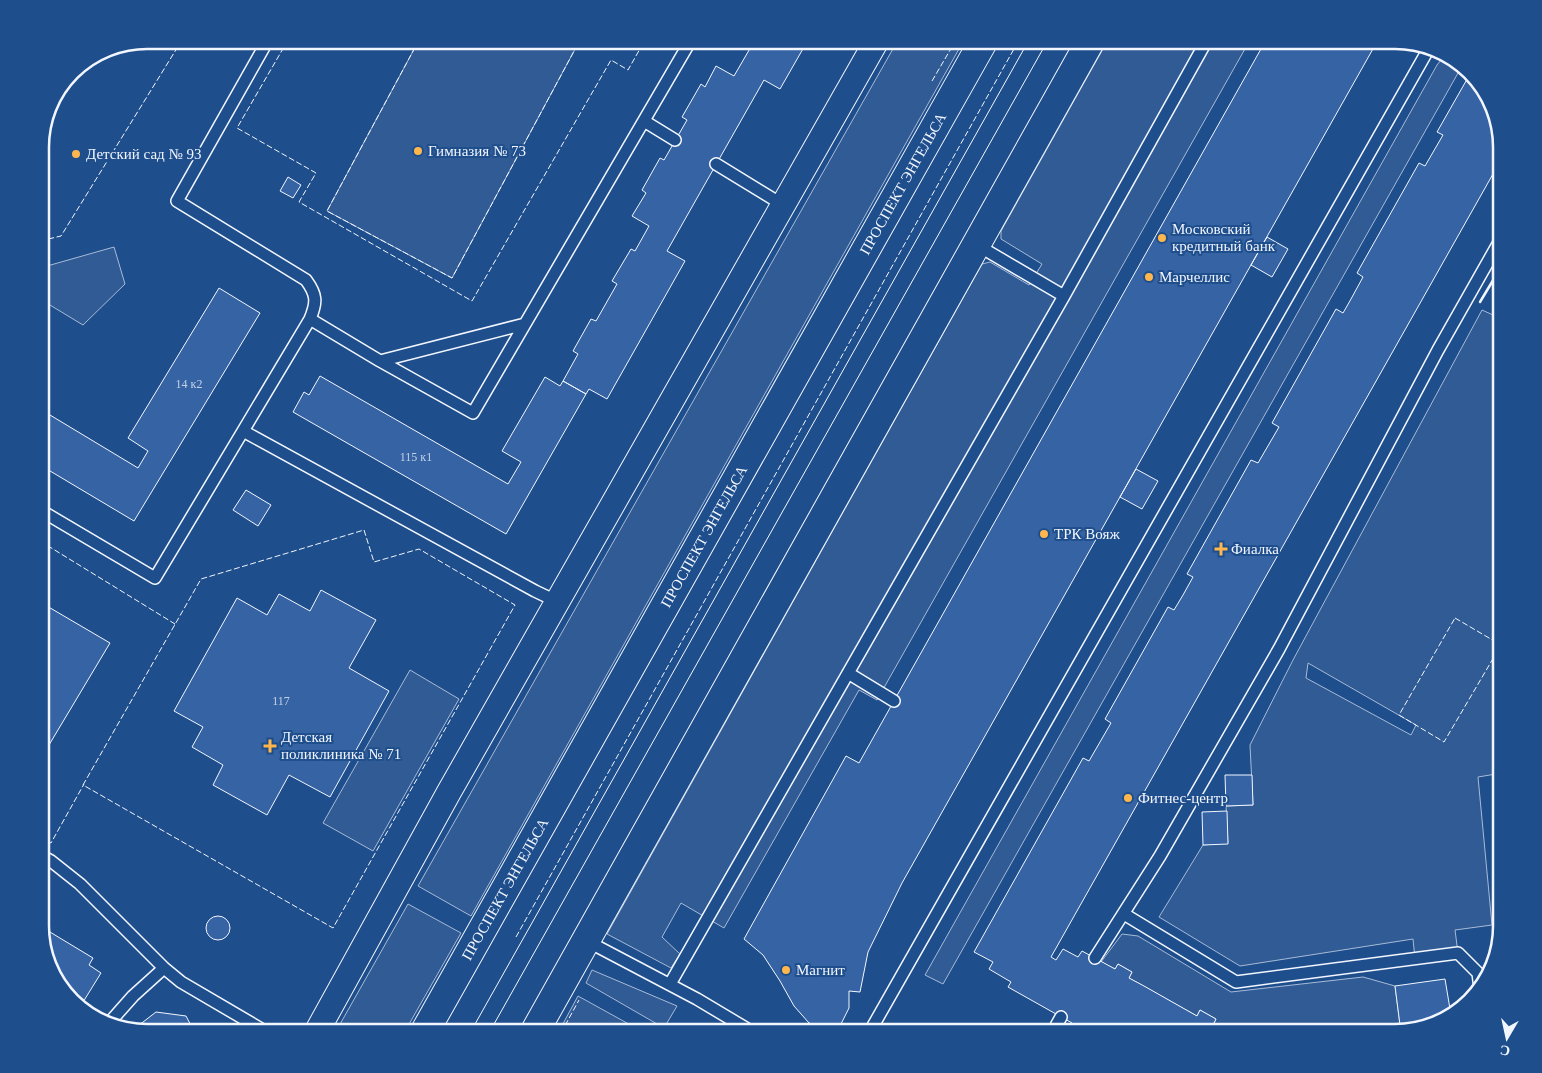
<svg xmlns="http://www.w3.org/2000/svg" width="1542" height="1073" viewBox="0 0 1542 1073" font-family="Georgia,serif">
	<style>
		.built { fill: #305b95; stroke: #a8bbd7; fill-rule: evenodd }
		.building { fill: #3563a3; stroke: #f2f6ff }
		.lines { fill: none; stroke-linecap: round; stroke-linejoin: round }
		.service-casing { stroke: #f2f6ff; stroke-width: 14 }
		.minor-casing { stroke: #f2f6ff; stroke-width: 26 }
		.primary-casing { stroke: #f2f6ff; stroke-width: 30 }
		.service { stroke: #1f4e8c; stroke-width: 11 }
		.minor { stroke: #1f4e8c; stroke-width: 24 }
		.primary { stroke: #1f4e8c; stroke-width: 28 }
		.tram { stroke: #f2f6ff; stroke-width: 1 }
		.fence { stroke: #f2f6ff; stroke-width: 1; stroke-dasharray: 6 2.5; stroke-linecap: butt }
		.wall { stroke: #f2f6ff; stroke-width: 2.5 }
		.poi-dot { fill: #ffb74d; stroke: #1f4e8c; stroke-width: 2 }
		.labels { text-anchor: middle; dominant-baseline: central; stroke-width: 4; stroke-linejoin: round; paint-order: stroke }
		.number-label { font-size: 12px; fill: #c3d1e8 }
		.poi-label { font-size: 15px; fill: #f2f6ff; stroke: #1f4e8c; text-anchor: start }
		.street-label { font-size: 15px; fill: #f2f6ff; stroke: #1f4e8c }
		.rim { fill: none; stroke: #f2f6ff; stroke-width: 2.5 }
	</style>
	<rect width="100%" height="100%" fill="#1f4e8c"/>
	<path class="built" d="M 419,40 L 580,40 L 452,278 L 327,211 Z
		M 898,40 L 964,40 L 471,916 L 418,886 Z
		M 1108,40 L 1250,40 L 877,700 L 859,690 L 724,928 L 681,903 L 662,937 L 680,954 L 671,968 L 607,934 L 982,264 L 990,262 L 1029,285 L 1042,264 L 1001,239 L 1001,231 Z
		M 1445,55 L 1455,58 L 1462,66 L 943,984 L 925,975 L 1437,65 Z
		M 114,247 L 125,284 L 83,325 L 40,299 L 40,268 Z
		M 1482,310 L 1502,319 L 1502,773 L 1478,777 L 1492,925 L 1455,930 L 1458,953 L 1415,959 L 1413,939 L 1240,966 L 1159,917 L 1203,845 L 1228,843 L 1226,806 L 1253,805 L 1250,745 L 1293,660 ZM 1308,663 L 1416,725 L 1411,735 L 1306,678 Z
		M 410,670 L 459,699 L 373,851 L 323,823 Z
		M 408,904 L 461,933 L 404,1033 L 335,1033 Z
		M 1122,934 L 1138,936 L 1231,992 L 1363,977 L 1395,986 L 1400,1025 L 1377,1028 L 1377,1032 L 1370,1033 L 1228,1033 L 1213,1025 L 1216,1019 L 1200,1010 L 1197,1016 L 1129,978 L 1132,972 L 1118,964 L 1115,969 L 1101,962 Z
		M 592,970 L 677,1006 L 664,1028 L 586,983 Z
		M 578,996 L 645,1033 L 558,1033 Z"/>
	<path class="building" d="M 749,40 L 808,40 L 780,89 L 764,80 L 667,251 L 685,261 L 607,399 L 589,389 L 586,394 L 563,381 L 578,354 L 573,351 L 591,319 L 596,321 L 617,284 L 612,281 L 631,249 L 635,251 L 649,226 L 632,216 L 646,193 L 642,190 L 660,158 L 664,160 L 687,120 L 682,117 L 701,84 L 705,87 L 716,66 L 734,76 L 752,45 L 747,43 Z
		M 1266,40 L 1378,40 L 902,883 L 868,952 L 860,992 L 849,991 L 849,1008 L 841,1024 L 827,1029 L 809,1023 L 794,1006 L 780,981 L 763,955 L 744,939 L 846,756 L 859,763 Z
		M 1470,74 L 1488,93 L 1502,146 L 1502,158 L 1051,957 L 1056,960 L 1063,949 L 1078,957 L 1082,951 L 1115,969 L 1118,964 L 1132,972 L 1129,978 L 1144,986 L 1197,1016 L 1200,1010 L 1216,1019 L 1213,1025 L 1228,1033 L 1080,1033 L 1070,1027 L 1072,1023 L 1008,987 L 1011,982 L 989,969 L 993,962 L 974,952 L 1083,758 L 1089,761 L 1111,723 L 1105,719 L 1168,607 L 1174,610 L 1183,595 L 1193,577 L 1187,574 L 1251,460 L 1258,463 L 1279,427 L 1272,423 L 1336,309 L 1343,313 L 1351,299 L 1363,277 L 1357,273 L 1419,163 L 1425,166 L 1443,135 L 1437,132 Z
		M 288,177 L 301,185 L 293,198 L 280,191 Z
		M 1267,237 L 1288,249 L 1272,277 L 1251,265 Z
		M 219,288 L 260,313 L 134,521 L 40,465 L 40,409 L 138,468 L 148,451 L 128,438 Z
		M 320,376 L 508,484 L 521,462 L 502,451 L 545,377 L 560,386 L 563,381 L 586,394 L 506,534 L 293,412 L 304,392 L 309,395 Z
		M 1136,469 L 1158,481 L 1142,509 L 1120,497 Z
		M 246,490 L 271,505 L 258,526 L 233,510 Z
		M 321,590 L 376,620 L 349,668 L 389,691 L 330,797 L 289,775 L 267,815 L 213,785 L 223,765 L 192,747 L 203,727 L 174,711 L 237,598 L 267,615 L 279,594 L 310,611 Z
		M 40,602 L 110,643 L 40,760 Z
		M 1225,775 L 1252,775 L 1253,805 L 1226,806 Z
		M 1227,811 L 1228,844 L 1203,845 L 1202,812 Z
		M206 928a12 12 0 1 1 24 0a12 12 0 1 1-24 0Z
		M 40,926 L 93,958 L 89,965 L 101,973 L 80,1007 L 54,980 L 40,933 Z
		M 1445,979 L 1451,1015 L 1443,1022 L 1396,1033 L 1370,1033 L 1377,1032 L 1376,1028 L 1400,1025 L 1395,986 Z
		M 156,1012 L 186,1016 L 195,1033 L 146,1033 L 134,1029 Z
		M 1348,1026 L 1349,1033 L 1290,1033 Z"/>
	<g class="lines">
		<defs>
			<path id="service" d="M 268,40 L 177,201 L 306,280 C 317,295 317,302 310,319
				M 644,121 L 675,140
				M 716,164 L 783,205
				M 977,245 L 1064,296
				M 380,361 L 525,324
				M 243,431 L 310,319 L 380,361 L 473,413 L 691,40
				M 40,510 L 155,578 L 243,431 L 535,591 L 558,602
				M 848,673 L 894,701
				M 40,855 L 51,861 L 80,884 L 164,968 L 181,982 L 268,1033
				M 1124,914 L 1236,982 L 1458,953 L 1478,973 L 1480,989
				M 585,940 L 697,999 L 754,1033
				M 1095,958 L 1160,856 L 1279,649 L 1438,350 L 1502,237
				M 670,984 L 1064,296 L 1207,40
				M 110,1022 L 133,996 L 164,968
				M 869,1033 L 1428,50
				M 1052,1033 L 1061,1017"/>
			<path id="minor" d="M 316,1033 L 449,792 L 877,40"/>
			<g id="primary">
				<path id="s1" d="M 424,1033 L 984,40"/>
				<path d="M 534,1033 L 1091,40"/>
			</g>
		</defs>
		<use href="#service" class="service-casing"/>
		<use href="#minor" class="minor-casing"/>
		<use href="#primary" class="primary-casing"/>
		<use href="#service" class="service"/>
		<use href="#minor" class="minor"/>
		<use href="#primary" class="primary"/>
		<path class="tram" d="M 470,1033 L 1029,40
			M 489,1033 L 1048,40"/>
		<path class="fence" d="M 288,40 L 237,128 L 316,173 L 299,202 L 472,301 L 611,60 L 628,70 L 645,40
			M 419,40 L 327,211 L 452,278 L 580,40
			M 932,81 L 956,40
			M 40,241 L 61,236 L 182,40
			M 364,530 L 374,562 L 419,549 L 515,605 L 333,928 L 83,785 L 201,579 Z
			M 40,541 L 175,624 L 174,625
			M 1455,618 L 1501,645 L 1444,742 L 1399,715 Z
			M 40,837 L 51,843 L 84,784
			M 516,937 L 1019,40
			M 561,1033 L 579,1000"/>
		<path class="wall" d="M 1500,286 L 1502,282
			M 1480,302 L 1498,272"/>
	</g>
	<g class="poi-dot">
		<circle cx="418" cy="151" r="5"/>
		<circle cx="76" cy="154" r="5"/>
		<circle cx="1162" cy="238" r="5"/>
		<circle cx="1149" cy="277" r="5"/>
		<circle cx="1044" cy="534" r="5"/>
		<path d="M1218.5 541.5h5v5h5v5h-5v5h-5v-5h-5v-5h5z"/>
		<path d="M267.5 738.5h5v5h5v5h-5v5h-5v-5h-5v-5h5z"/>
		<circle cx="1128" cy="798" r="5"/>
		<circle cx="786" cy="970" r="5"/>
	</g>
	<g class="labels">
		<g class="number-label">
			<text x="189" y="384">14 к2</text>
			<text x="416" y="457">115 к1</text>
			<text x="281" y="701">117</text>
		</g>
		<g class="poi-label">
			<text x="428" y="151">Гимназия № 73</text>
			<text x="86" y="154">Детский сад № 93</text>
			<text x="1172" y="229">Московский<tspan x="1172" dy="17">кредитный банк</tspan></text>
			<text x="1159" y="277">Марчеллис</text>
			<text x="1054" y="534">ТРК Вояж</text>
			<text x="1231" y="549">Фиалка</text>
			<text x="281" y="737">Детская<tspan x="281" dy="17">поликлиника № 71</tspan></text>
			<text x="1138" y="798">Фитнес-центр</text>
			<text x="796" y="970">Магнит</text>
		</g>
		<g class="street-label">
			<text stroke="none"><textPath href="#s1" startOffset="975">ПРОСПЕКТ ЭНГЕЛЬСА</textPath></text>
			<text stroke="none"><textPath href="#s1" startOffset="570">ПРОСПЕКТ ЭНГЕЛЬСА</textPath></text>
			<text stroke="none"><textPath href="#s1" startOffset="165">ПРОСПЕКТ ЭНГЕЛЬСА</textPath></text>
		</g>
	</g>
	<path d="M0 0H1542V1073H0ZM147 49H1395A98 98 0 0 1 1493 147V926A98 98 0 0 1 1395 1024H147A98 98 0 0 1 49 926V147A98 98 0 0 1 147 49Z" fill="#1f4e8c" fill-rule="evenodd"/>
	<path class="rim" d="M147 49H1395A98 98 0 0 1 1493 147V926A98 98 0 0 1 1395 1024H147A98 98 0 0 1 49 926V147A98 98 0 0 1 147 49Z"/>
	<g transform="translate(1507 1038) rotate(189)" stroke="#1f4e8c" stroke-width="4" paint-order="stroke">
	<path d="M0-4L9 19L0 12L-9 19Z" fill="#f2f6ff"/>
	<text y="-8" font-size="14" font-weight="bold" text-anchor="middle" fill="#f2f6ff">С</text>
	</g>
</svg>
